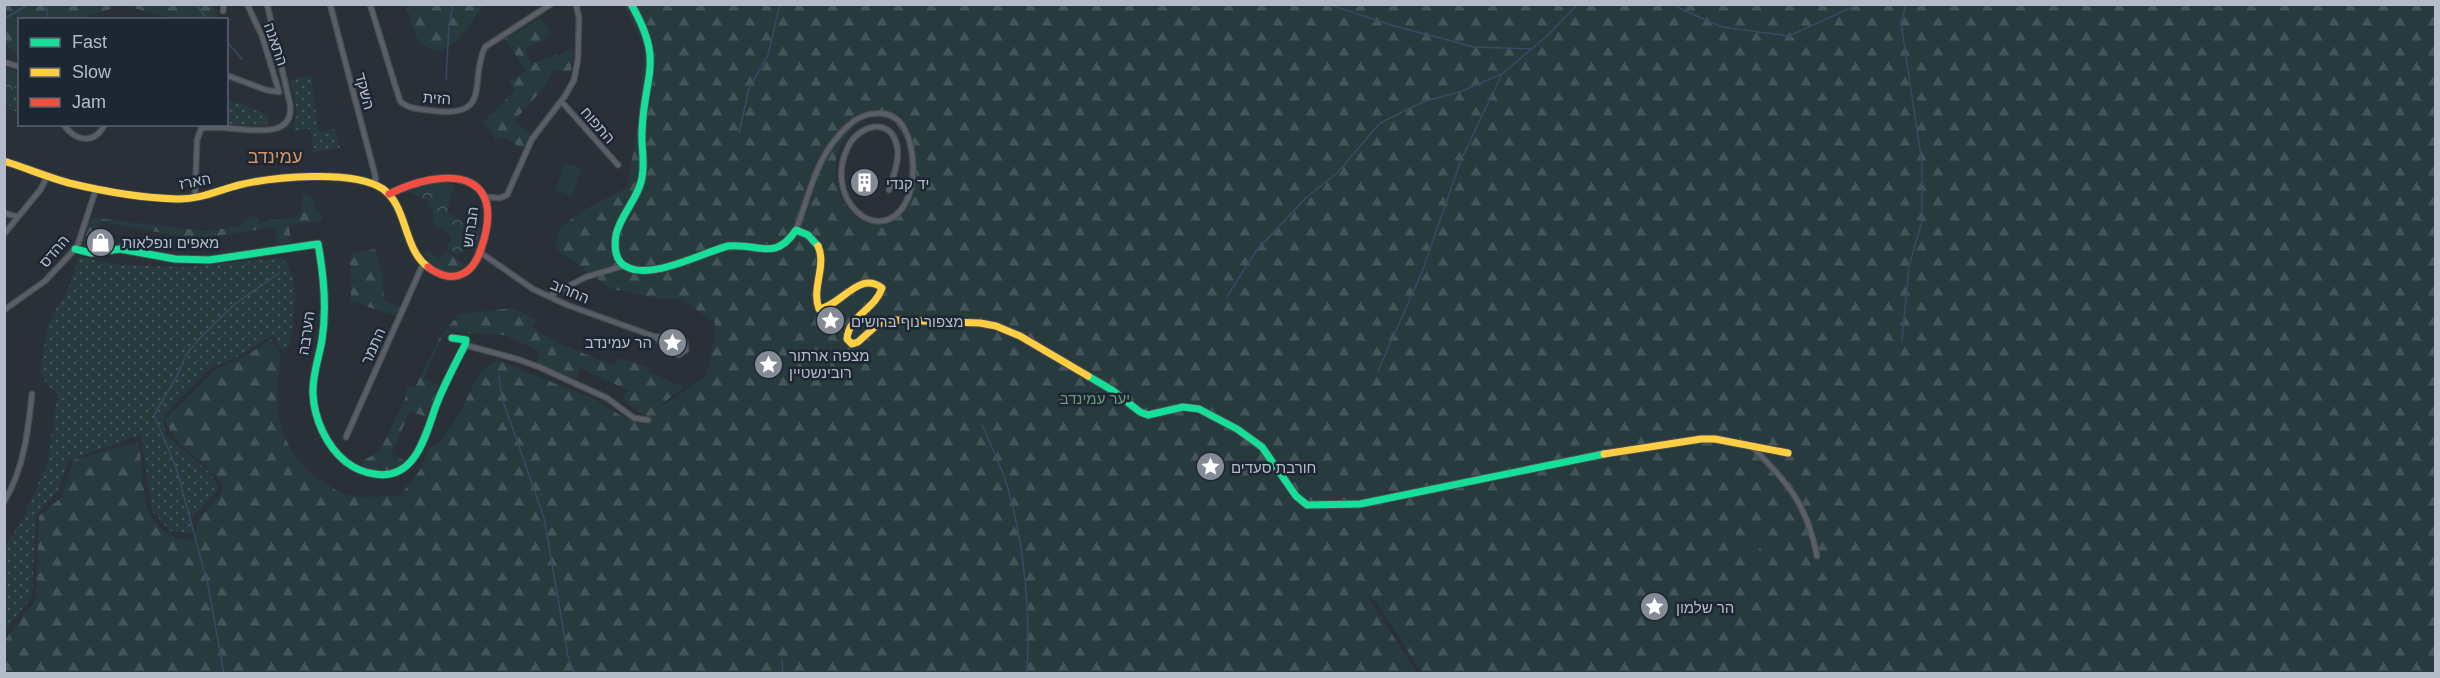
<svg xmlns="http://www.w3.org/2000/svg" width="2440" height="678" viewBox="0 0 2440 678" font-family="Arial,Heebo,sans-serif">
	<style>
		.grass { fill: url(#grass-dots) }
		.forest { fill: url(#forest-firs); fill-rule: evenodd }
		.park { fill: url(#park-crowns) }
		.pitch { fill: #273a3e }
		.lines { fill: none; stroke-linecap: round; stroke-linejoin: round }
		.stream { stroke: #384963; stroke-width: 1.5 }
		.street-casing { stroke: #484c53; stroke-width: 7 }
		.fast-casing { stroke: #484c53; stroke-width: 9 }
		.slow-casing { stroke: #484c53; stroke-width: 9 }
		.jam-casing { stroke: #484c53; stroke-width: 9 }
		.street { stroke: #5a5e66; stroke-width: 4.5 }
		.fast { stroke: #16e098; stroke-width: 7 }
		.slow { stroke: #ffcf43; stroke-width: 7 }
		.jam { stroke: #f24e42; stroke-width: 7 }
		.labels { text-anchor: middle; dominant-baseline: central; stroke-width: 5; stroke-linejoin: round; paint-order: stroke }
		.street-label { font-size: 15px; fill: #b4bcc9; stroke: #1d2633 }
		.poi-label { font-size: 15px; fill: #b4bcc9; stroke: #1d2633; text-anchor: start }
		.park-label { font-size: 15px; fill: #6b9a76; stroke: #1d2633 }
		.quarter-label { font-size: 18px; fill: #d59563; stroke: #1d2633 }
	</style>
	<defs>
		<pattern id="grass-dots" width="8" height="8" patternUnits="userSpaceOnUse" patternTransform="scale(1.5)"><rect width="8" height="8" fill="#273a3e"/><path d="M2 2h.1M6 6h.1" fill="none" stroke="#445559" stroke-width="1.8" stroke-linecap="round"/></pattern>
		<pattern id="forest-firs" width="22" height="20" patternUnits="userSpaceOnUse" patternTransform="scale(1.5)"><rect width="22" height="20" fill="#273a3e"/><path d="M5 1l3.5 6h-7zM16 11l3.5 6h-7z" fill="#445559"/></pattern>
		<pattern id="park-crowns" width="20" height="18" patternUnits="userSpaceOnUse" patternTransform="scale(1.5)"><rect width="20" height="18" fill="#273a3e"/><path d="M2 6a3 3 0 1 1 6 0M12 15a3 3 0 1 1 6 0" fill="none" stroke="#445559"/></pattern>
	</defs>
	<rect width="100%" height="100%" fill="#2a3038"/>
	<path class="grass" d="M 19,73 L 20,73 L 19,112 L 8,109 Z
		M 311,75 C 315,95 315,113 319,132 L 335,129 L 340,148 L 314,152 L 310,129 L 293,131 L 297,114 L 291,80 Z
		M 227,99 L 268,115 L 267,126 L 227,124 Z
		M 79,257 L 121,265 L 186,267 L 282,258 C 303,279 292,319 290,346 L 281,350 L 273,334 L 242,355 L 209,369 L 164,415 L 165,434 L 211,474 L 218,486 L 215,495 L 192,517 L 193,534 L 170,531 L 152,511 L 141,435 L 69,460 L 58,491 L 36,515 L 32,596 L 5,632 L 5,546 L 23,519 L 47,463 L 58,393 L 48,386 L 40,371 L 47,330 L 54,312 L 67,292 Z"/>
	<path class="forest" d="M 4,5 L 213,5 L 219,19 L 174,19 L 123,5 L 78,19 L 20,20 L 19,56 L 5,45 Z
		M 406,5 L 406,4 L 484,5 L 458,40 L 442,51 C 412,47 415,30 406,5 Z
		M 624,5 L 2435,5 L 2435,673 L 1422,673 L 1376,602 L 1364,591 L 1417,673 L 5,674 L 5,640 L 36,600 L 39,516 L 62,497 L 73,460 L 139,442 C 141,460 143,497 149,512 C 156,530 177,542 194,539 L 198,520 L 220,495 L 223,487 C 208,461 174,448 165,419 L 216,369 L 246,356 L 271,339 L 281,355 C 271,403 278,454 323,482 C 332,488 342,494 353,496 C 368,499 383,494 399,497 L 420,470 L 429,449 L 440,442 L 457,418 L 480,372 L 497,360 L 594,399 L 628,420 L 645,420 L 646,416 L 623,401 L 627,392 L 634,393 L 581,368 L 576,379 L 537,363 L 539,351 L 503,335 L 463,333 L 454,329 L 442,337 L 424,379 L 439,385 L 426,417 L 410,411 L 391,455 L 406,461 C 393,475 379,472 362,467 L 364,460 L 380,451 L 405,399 L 408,385 L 415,388 L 438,340 L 459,314 L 512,308 L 537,320 L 532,327 L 556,342 L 615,366 L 618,357 L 647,367 L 648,372 L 684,387 L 662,404 L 668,403 L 706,376 L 715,338 L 715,323 L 681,299 L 662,299 L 612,289 L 555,248 L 560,227 L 591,206 L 627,188 L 638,124 L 644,46 ZM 871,117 C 878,118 887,118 893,122 C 915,137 910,191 899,211 C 896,216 890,220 886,224 C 880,224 873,225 867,223 C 859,221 850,213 846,206 C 825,175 835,132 871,117 Z
		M 541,18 L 551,35 L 525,49 L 531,64 L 573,49 L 571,72 L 553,70 L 546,85 L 514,121 L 532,135 L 523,149 L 503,137 L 495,140 L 491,130 L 482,123 L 515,90 L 508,82 L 526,71 L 505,39 Z
		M 303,192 L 313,198 L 315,209 L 322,216 L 323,221 L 289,225 L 291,242 L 277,245 L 275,227 L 196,239 L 102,222 L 95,232 L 91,248 L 82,246 L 91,219 L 97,218 L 204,231 L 237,227 L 250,217 L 257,216 L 260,222 L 301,216 Z
		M 375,249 L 383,276 L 384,300 L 401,308 L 398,317 L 351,301 L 350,254 Z
		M 428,250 L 439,259 L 445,252 L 454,256 L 465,265 L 456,273 C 440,273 431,263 422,252 Z"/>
	<path class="park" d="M 5,68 L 19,73 L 5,113 L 4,68 Z
		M 430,182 L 454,184 L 447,213 L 457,218 L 472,230 L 476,226 L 480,227 L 479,254 L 468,245 L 459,255 L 446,247 L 452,236 L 433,224 L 433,208 L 428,207 L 428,200 L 406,191 Z"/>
	<path class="pitch" d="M 565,163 L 582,169 L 572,196 L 555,190 Z
		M 1735,535 L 1762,542 L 1757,554 L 1732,549 Z"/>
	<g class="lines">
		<path class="stream" d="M 46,4 L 48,20
			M 196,4 L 208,20
			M 1327,4 L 1391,25 L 1474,47 L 1530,49
			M 1676,4 L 1679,8 L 1722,27 L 1789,36 L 1859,4
			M 4,19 L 29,4
			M 226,41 L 242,59
			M 446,80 L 449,25 L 453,4
			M 739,133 L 749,88 L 768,55 L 780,4
			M 1228,295 L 1256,251 L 1306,198 L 1338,172 L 1380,123 L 1423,102 L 1462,91 L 1502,74 L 1548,35 L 1578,4
			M 1902,341 L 1909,266 L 1922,221 L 1922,163 L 1901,23 L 1906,4
			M 1378,371 L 1422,272 L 1461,160 L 1501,76
			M 499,376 L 502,398 L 544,518 L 568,656 L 575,674
			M 982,425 C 991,446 1002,467 1008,489 C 1025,548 1030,613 1027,674
			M 782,661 L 783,674
			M 224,674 L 208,585 L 176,467 L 154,415 L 177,376 L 186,355 L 200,338 L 235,304 L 279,273"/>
		<defs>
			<path id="street" d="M 247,4 L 262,36 L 279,92
				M 330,4 L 375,175 L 376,184
				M 370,4 L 400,101 C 409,110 423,109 435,111 C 493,118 469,79 485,47 L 551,4
				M 223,11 L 224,4
				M 4,62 L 20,67
				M 226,75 L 266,90 L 279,92
				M 561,101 L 618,165
				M 63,124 C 75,141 94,146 105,124
				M 195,197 L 197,140 L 201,129 C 224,120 296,150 290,104 L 267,4
				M 486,197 L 500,198 L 507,195 L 532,139 L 565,96 L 574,80 L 578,59 L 579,18 L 576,4
				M 4,213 L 18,217
				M 796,230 C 811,191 816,154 849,125 C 864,111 892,107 904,128 C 915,148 917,184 905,204 C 879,248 822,200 848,147 C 858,125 891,116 897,146 C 900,161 893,176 889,190
				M 4,234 L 41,189 L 47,176
				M 481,253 L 533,289 L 567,305 L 656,337 L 679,336 L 685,342 L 686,350 L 679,355 L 669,352 L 656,337
				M 549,296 L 586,277 L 623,266
				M 4,310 L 45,281 L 77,247 L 96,189
				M 465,345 L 517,359 L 539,367 L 607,398 L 634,418 L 648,420
				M 346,437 L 423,264
				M 1752,447 C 1788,482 1807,505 1817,556
				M 4,502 C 24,469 28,431 32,394"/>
			<path id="fast" d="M 631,4 C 665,63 644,73 642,132 C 641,148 646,165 641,182 C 636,201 620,216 616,235 C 614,247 615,262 627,267 C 652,280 702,253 728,246 C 759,243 775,262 796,230 L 808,235 L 818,246
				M 75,249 L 91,253 L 120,249 L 175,259 L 209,260 L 318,244 C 324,276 327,308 322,340 C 319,358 312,375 313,394 C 314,418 326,446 346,462 C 354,468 365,473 375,474 C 417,481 426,432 437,403 C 445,383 455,364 465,345 L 466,340 L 452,338
				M 1088,376 L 1112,390 L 1140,412 L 1148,415 L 1183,407 L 1199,409 L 1237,429 L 1262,447 L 1296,496 L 1307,505 L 1360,504 L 1604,454"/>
			<path id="slow" d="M 4,161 C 26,168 47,177 69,183 C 102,191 143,198 177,199 C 199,200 219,190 239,185 C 273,177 354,169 383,189 C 408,207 403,249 428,267
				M 818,246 C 827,266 811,288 819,309 C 841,306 859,270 882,288 C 875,310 849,315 847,339 L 852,344 L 858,342 L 878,324 L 894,320 L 980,323 L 996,326 L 1020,336 L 1088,376
				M 1604,454 L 1701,439 L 1715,439 L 1788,453"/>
			<path id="jam" d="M 389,194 C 444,167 509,168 481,249 C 478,258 472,270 462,274 C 451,280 437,274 428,267"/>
		</defs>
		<use href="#street" class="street-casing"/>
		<use href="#fast" class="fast-casing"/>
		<use href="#slow" class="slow-casing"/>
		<use href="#jam" class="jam-casing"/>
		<use href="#street" class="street"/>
		<use href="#fast" class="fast"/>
		<use href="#slow" class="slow"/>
		<use href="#jam" class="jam"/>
	</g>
	<defs>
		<symbol id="building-disc" viewBox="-11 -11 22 22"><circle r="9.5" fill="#848b96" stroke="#1d2633"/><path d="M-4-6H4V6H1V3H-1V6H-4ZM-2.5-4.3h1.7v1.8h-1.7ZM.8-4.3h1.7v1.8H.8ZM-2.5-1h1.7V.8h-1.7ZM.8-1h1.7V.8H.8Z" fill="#fff"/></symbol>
		<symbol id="shop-disc" viewBox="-11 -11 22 22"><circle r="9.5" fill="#848b96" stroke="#1d2633"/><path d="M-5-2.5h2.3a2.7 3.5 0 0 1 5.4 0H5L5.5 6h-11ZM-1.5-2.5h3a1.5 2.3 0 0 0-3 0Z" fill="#fff"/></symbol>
		<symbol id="sight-disc" viewBox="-11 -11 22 22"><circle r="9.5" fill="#848b96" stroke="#1d2633"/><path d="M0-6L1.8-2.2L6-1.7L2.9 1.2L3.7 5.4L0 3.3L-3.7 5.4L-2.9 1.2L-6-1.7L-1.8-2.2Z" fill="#fff"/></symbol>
	</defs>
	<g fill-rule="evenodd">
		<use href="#building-disc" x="848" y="166" width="33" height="33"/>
		<use href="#shop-disc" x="84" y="226" width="33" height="33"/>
		<use href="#sight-disc" x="814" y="304" width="33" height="33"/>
		<use href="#sight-disc" x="656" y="326" width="33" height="33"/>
		<use href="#sight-disc" x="752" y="348" width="33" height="33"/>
		<use href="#sight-disc" x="1194" y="450" width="33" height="33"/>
		<use href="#sight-disc" x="1638" y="590" width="33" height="33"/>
	</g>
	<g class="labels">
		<g class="street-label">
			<text transform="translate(276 44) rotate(71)">התאנה</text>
			<text transform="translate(365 91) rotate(75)">השקד</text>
			<text transform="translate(437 98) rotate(4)">הזית</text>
			<text transform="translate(598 125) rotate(49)">התפוח</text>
			<text transform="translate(195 181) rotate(-11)">הארז</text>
			<text transform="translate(470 227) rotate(-82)">הברוש</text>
			<text transform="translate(54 251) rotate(-50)">ההדס</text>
			<text transform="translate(570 291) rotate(23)">החרוב</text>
			<text transform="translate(306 333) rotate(-82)">הערבה</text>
			<text transform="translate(373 346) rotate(-66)">התמר</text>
		</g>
		<g class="poi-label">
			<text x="886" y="183">יד קנדי</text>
			<text x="122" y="242">מאפים ונפלאות</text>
			<text x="851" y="321">מצפור נוף ברושים</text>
			<text x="652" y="342" text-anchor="end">הר עמינדב</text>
			<text x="789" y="355">מצפה ארתור<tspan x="789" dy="17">רובינשטיין</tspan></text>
			<text x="1231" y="467">חורבת סעדים</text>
			<text x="1676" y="607">הר שלמון</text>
		</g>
		<g class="park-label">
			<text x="1095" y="398">יער עמינדב</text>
		</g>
		<g class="quarter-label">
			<text x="275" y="157">עמינדב</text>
		</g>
	</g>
	<rect width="2440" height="678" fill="none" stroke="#b4bcc9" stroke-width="12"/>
	<rect x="18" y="18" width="210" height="108" fill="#1d2633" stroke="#59626f" stroke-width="1.5"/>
	<rect x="30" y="38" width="30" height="9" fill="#16e098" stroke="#59626f" stroke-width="1.5"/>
	<text x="72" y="48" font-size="18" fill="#b4bcc9">Fast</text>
	<rect x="30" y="68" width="30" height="9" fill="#ffcf43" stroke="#59626f" stroke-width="1.5"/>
	<text x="72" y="78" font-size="18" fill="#b4bcc9">Slow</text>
	<rect x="30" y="98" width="30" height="9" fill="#f24e42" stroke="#59626f" stroke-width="1.5"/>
	<text x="72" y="108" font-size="18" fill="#b4bcc9">Jam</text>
</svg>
